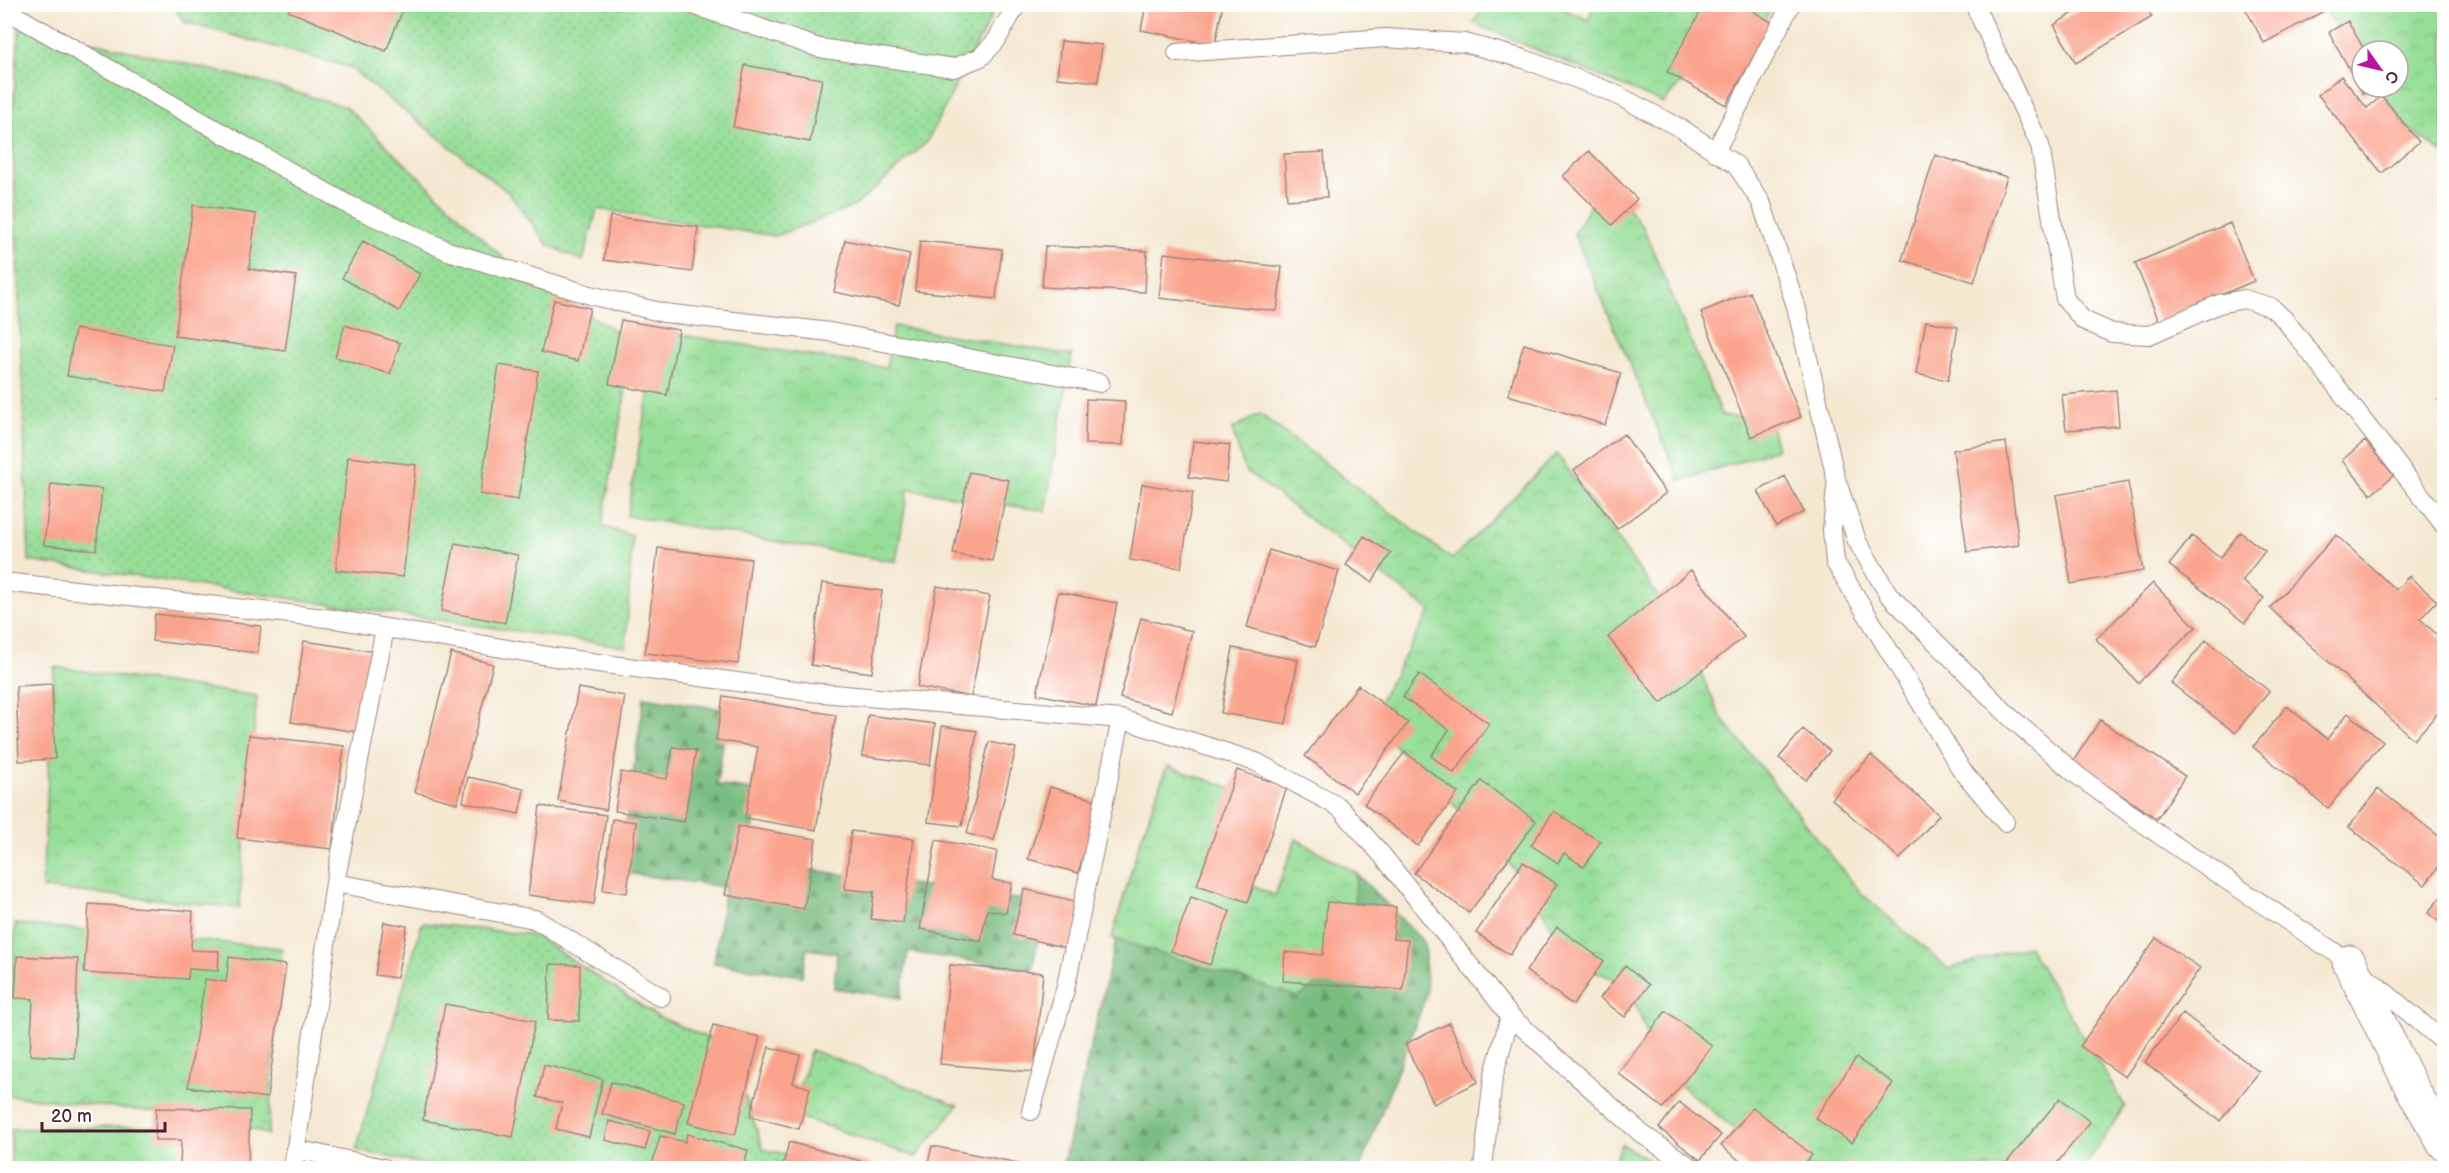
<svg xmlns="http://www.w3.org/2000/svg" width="2449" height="1173" viewBox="0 0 2449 1173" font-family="'Balsamiq Sans',sans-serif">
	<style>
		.grass { fill: url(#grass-dots); stroke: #707e62; stroke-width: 1.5 }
		.forest { fill: url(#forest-firs); stroke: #626e56; stroke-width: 1.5 }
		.park { fill: url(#park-crowns); stroke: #707e62; stroke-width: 1.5 }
		.building { fill: #faa48e }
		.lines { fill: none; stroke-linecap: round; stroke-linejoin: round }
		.service-casing { stroke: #9f847e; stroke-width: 20 }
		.minor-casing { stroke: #9f847e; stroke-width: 35 }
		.service { stroke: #fff; stroke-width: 18 }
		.minor { stroke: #fff; stroke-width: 33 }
	</style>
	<defs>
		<pattern id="grass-dots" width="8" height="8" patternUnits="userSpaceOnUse" patternTransform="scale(1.5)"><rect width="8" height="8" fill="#97de98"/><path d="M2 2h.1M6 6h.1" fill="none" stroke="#84be83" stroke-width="1.8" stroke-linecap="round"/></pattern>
		<pattern id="forest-firs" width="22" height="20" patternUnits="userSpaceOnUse" patternTransform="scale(1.5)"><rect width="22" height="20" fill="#79bd80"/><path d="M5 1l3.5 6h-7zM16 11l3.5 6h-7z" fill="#659969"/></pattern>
		<pattern id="park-crowns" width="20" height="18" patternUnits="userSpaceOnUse" patternTransform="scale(1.5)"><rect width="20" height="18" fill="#97de98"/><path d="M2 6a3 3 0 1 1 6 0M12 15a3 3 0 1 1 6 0" fill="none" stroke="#84be83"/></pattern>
	</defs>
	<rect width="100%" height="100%" fill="#fff"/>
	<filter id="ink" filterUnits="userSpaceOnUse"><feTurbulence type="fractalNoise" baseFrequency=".0167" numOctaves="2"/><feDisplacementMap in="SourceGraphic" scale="12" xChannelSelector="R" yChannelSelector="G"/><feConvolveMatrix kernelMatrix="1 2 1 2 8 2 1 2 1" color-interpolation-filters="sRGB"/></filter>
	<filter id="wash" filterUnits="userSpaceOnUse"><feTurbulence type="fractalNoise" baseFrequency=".008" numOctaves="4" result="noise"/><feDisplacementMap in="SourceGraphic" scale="24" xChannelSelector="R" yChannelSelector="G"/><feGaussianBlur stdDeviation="1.35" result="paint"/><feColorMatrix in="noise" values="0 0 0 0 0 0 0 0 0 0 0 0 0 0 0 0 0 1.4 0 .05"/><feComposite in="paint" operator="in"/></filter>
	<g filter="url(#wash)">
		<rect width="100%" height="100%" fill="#f4e8d1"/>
		<path class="grass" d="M 173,5 L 997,5 L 927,142 L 855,206 L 775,236 L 597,209 L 583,261 L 548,245 L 509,193 L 349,67 L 184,22 Z
			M 20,25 L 246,78 L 346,107 L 518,272 L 634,342 L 602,526 L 632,536 L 626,647 L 29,561 L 12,120 Z
			M 422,923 L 534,935 L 657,1016 L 729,1047 L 763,1149 L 848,1168 L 441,1168 L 356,1150 Z"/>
		<path class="forest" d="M 644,697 L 728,710 L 717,785 L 759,791 L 749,861 L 1043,903 L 1033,970 L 908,952 L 901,998 L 834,988 L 837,953 L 807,949 L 802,976 L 714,963 L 725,887 L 619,872 Z
			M 1167,766 L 1218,868 L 1275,896 L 1296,839 L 1356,873 L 1424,942 L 1427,994 L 1360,1168 L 1062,1168 L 1137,850 Z"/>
		<path class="park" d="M 1485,5 L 1555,5 L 1588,20 L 1594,5 L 1773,5 L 1727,89 L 1695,67 L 1663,103 L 1473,23 Z
			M 2321,5 L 2444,5 L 2444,154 L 2406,126 L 2377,87 L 2398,87 L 2398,51 L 2362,51 L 2362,66 Z
			M 1617,194 L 1643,227 L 1722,416 L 1769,418 L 1777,449 L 1680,481 L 1574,234 L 1596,196 Z
			M 894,326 L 1072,355 L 1045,511 L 908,489 L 896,562 L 627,516 L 659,331 L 886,368 Z
			M 1260,414 L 1452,559 L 1557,454 L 1682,630 L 1720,716 L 1860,892 L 1948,969 L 2028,946 L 2125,1106 L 2084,1168 L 1777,1168 L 1772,1159 L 1661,1070 L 1628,985 L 1570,961 L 1528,885 L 1483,834 L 1369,720 L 1430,611 L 1245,470 L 1232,429 Z
			M 54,667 L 257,696 L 239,908 L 42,888 Z
			M 1167,766 L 1248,794 L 1218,868 L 1275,896 L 1296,839 L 1356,873 L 1352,958 L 1299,997 L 1112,938 L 1137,850 Z
			M 15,924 L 282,948 L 268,1135 L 232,1121 L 6,1095 Z
			M 811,1050 L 958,1105 L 916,1157 L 791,1114 Z
			M 186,1126 L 187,1168 L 11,1168 L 11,1129 Z
			M 1622,1144 L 1662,1168 L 1612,1168 Z"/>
		<g id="blocks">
			<path class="building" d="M 291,4 L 398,4 L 404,7 L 386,51 L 288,11 Z
				M 1146,4 L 1223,4 L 1215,45 L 1141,30 Z
				M 1705,4 L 1741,4 L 1773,23 L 1726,105 L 1667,72 Z
				M 2088,4 L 2144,4 L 2152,17 L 2076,63 L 2054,25 Z
				M 2243,4 L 2337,4 L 2264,43 Z
				M 2348,21 L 2365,51 L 2362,51 L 2362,87 L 2376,87 L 2363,94 L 2329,32 Z
				M 1061,41 L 1102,45 L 1098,82 L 1057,78 Z
				M 745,65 L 822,79 L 810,142 L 733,127 Z
				M 2341,76 L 2367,108 L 2382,96 L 2419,142 L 2382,173 L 2318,95 Z
				M 1589,151 L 1637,199 L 1612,225 L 1563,176 Z
				M 1324,152 L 1327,197 L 1287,200 L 1284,154 Z
				M 1935,155 L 2007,177 L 1974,282 L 1902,260 Z
				M 193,205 L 256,214 L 249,269 L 296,276 L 285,351 L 175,336 Z
				M 610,216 L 698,227 L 692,272 L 604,260 Z
				M 2230,223 L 2254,281 L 2159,321 L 2135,263 Z
				M 845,240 L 910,254 L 899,305 L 834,292 Z
				M 363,241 L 420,274 L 399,311 L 342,278 Z
				M 920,241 L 1002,249 L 996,299 L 915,291 Z
				M 1045,246 L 1147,251 L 1145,292 L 1042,287 Z
				M 1164,253 L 1282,267 L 1277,311 L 1159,298 Z
				M 1750,292 L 1801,417 L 1751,437 L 1701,312 Z
				M 554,300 L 590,308 L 578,361 L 541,352 Z
				M 621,320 L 679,330 L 667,395 L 609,384 Z
				M 1926,321 L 1958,327 L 1948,380 L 1916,374 Z
				M 345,325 L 400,343 L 390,374 L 335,357 Z
				M 75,329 L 173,345 L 165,392 L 67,376 Z
				M 1524,344 L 1621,373 L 1605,425 L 1508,395 Z
				M 499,365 L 538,371 L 518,500 L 480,494 Z
				M 2116,390 L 2119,426 L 2066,430 L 2062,395 Z
				M 2444,390 L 2444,405 L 2438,400 Z
				M 1086,399 L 1125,401 L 1123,445 L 1085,444 Z
				M 1624,434 L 1666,493 L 1617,529 L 1574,470 Z
				M 1193,441 L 1230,445 L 1226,482 L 1189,477 Z
				M 2365,441 L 2394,475 L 2371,495 L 2342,460 Z
				M 2006,442 L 2019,545 L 1967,552 L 1953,450 Z
				M 348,457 L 416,465 L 403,577 L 336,570 Z
				M 969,472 L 1009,480 L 992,561 L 953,554 Z
				M 1785,476 L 1804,512 L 1776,526 L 1758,491 Z
				M 2128,482 L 2143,571 L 2071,584 L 2056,495 Z
				M 51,484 L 102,489 L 96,550 L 44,545 Z
				M 1142,484 L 1193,492 L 1181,568 L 1130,560 Z
				M 2240,532 L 2265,551 L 2242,581 L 2264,598 L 2245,623 L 2169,565 L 2192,536 L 2220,558 Z
				M 2336,535 L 2396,590 L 2409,576 L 2437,601 L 2420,619 L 2444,641 L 2444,706 L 2414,740 L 2270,608 Z
				M 1364,536 L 1391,553 L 1372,582 L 1346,565 Z
				M 455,543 L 518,555 L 505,623 L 441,611 Z
				M 658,548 L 751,559 L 738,664 L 645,653 Z
				M 1269,550 L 1339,571 L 1315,647 L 1247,627 Z
				M 1691,570 L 1744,637 L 1661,703 L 1608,637 Z
				M 822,583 L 882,591 L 872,673 L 811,665 Z
				M 2153,583 L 2196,627 L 2138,683 L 2096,639 Z
				M 937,586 L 990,596 L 971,697 L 917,687 Z
				M 1058,592 L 1117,603 L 1096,706 L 1037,694 Z
				M 155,614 L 261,626 L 258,653 L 152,641 Z
				M 1141,618 L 1192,631 L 1172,712 L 1120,698 Z
				M 2206,640 L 2269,691 L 2235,733 L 2171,683 Z
				M 304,641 L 377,652 L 364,733 L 291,722 Z
				M 1233,648 L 1298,660 L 1286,724 L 1221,713 Z
				M 451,653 L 493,664 L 457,803 L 415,792 Z
				M 1419,674 L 1489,724 L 1454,773 L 1431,756 L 1449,730 L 1403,697 Z
				M 52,684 L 55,759 L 19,761 L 16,686 Z
				M 1358,685 L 1408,723 L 1355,793 L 1305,756 Z
				M 578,688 L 625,696 L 606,810 L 558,801 Z
				M 723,696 L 836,715 L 816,830 L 745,818 L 758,747 L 716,740 Z
				M 2287,706 L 2327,739 L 2348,713 L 2383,742 L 2328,808 L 2253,747 Z
				M 868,715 L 935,724 L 930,765 L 862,756 Z
				M 2100,720 L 2185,776 L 2157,819 L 2072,763 Z
				M 942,726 L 977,731 L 962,826 L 928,822 Z
				M 1803,729 L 1830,751 L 1806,780 L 1779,758 Z
				M 249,735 L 344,746 L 332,849 L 237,838 Z
				M 989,742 L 1016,748 L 994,840 L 967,834 Z
				M 673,747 L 696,750 L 684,822 L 615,811 L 621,772 L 667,779 Z
				M 1405,752 L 1458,793 L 1418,846 L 1364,804 Z
				M 1871,755 L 1939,815 L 1900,859 L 1832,799 Z
				M 1237,770 L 1287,787 L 1248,902 L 1197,885 Z
				M 468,777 L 524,789 L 519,814 L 463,802 Z
				M 1481,781 L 1536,821 L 1469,913 L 1414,873 Z
				M 1050,787 L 1099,801 L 1078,873 L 1028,859 Z
				M 2378,789 L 2444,840 L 2444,860 L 2425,885 L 2349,827 Z
				M 540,806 L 606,815 L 594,904 L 528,895 Z
				M 1554,811 L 1600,842 L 1584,867 L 1564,853 L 1558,863 L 1531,845 Z
				M 612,819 L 636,822 L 627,893 L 603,890 Z
				M 738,826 L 816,839 L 804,909 L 725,895 Z
				M 851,831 L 914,839 L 903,923 L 871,919 L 874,892 L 845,889 Z
				M 936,840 L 997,851 L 992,880 L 1012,883 L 1006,913 L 987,910 L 981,941 L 920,929 Z
				M 1523,862 L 1557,884 L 1510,955 L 1476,933 Z
				M 1024,889 L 1082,903 L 1071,949 L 1013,935 Z
				M 2444,893 L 2444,926 L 2428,913 Z
				M 1191,897 L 1230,911 L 1210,965 L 1171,951 Z
				M 1327,902 L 1396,907 L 1393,939 L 1408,940 L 1403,990 L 1283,981 L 1285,952 L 1323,955 Z
				M 89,904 L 193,911 L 191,950 L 219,951 L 218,971 L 189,969 L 188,979 L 84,973 Z
				M 384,922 L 407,926 L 397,978 L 375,975 Z
				M 1557,927 L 1604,961 L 1573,1005 L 1526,971 Z
				M 2156,938 L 2200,968 L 2125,1077 L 2080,1046 Z
				M 17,956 L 78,959 L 74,1058 L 30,1055 L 33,999 L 15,998 Z
				M 229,957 L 286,965 L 267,1098 L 188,1087 L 205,979 L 226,982 Z
				M 550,964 L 580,965 L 579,1021 L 548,1020 Z
				M 950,965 L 1043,973 L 1034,1072 L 940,1064 Z
				M 1625,966 L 1649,985 L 1625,1017 L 1600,998 Z
				M 445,1004 L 535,1021 L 513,1137 L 423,1120 Z
				M 1666,1011 L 1712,1046 L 1663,1108 L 1618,1073 Z
				M 2183,1013 L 2259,1072 L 2220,1121 L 2145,1062 Z
				M 1449,1023 L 1478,1082 L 1434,1104 L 1405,1044 Z
				M 713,1025 L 760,1037 L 735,1135 L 688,1123 Z
				M 769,1047 L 800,1055 L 793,1083 L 810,1088 L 799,1129 L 750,1116 Z
				M 1856,1058 L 1893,1083 L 1852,1143 L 1815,1118 Z
				M 544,1065 L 603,1079 L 589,1137 L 556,1129 L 562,1103 L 537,1097 Z
				M 611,1082 L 684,1102 L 675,1134 L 602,1114 Z
				M 2060,1098 L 2090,1122 L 2053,1168 L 2002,1168 Z
				M 1679,1102 L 1721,1135 L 1700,1160 L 1659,1128 Z
				M 1753,1107 L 1812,1155 L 1801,1168 L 1749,1168 L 1721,1146 Z
				M 156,1108 L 250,1110 L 248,1168 L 180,1168 L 181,1140 L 155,1140 Z
				M 609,1121 L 650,1131 L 645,1150 L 605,1140 Z
				M 687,1134 L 748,1150 L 743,1168 L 651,1168 L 660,1136 L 685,1142 Z
				M 789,1142 L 887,1168 L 795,1168 L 783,1165 Z
				M 932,1146 L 1019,1163 L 1018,1168 L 927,1168 Z
				M 1848,1161 L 1857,1168 L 1842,1168 Z
				M 1405,1162 L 1421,1168 L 1402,1168 Z"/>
		</g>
	</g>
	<g filter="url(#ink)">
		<use href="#blocks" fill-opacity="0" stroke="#9f847e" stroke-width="1.5"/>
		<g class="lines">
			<defs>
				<path id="service" d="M 1974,4 L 2040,145 L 2065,299 L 2083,320 L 2112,333 L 2149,335 L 2219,304 L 2244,299 L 2271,307 L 2285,320 L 2444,525
					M 693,5 L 819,48 L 954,68 L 981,57 L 996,41 L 1017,4
					M 4,9 L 347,204 L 448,251 L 590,295 L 664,313 L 830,332 L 1100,383
					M 1177,53 L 1385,38 L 1465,43 L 1524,59 L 1611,92 L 1682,129 L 1736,165 L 1761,202 L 1796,306 L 1836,479 L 1857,541 L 1889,595 L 2010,717 L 2078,776 L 2161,836 L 2349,962 L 2444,1042
					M 1715,152 L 1791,4
					M 1836,487 L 1832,530 L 1835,562 L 1961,769 L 2005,822
					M 4,582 L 334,619 L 554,657 L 810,692 L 1121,719 L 1256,762 L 1339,807 L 1382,855 L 1510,1016 L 1642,1134 L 1692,1168
					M 335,883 L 535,919 L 661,997
					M 1031,1111 L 1065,990 L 1121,719
					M 295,1149 L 384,1168
					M 293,1168 L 335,883 L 385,628
					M 1483,1168 L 1493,1078 L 1510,1016"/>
				<path id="minor" d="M 2349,962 L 2414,1092 L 2444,1143"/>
			</defs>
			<use href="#service" class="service-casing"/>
			<use href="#minor" class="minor-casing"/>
			<use href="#service" class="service"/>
			<use href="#minor" class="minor"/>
		</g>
	</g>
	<rect width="2449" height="1173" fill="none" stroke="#fff" stroke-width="24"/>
	<g transform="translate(2380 69) rotate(124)"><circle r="28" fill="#ffffff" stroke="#b7a5aa" stroke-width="1.5"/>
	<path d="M0-4.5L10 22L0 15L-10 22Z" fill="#b5179e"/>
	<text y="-9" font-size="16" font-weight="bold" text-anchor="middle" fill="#4a1f2b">С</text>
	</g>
	<path d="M42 1122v9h123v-9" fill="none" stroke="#4a1f2b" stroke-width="3"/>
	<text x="51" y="1122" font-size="18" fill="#4a1f2b" stroke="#ffffff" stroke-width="4.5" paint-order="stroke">20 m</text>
</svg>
